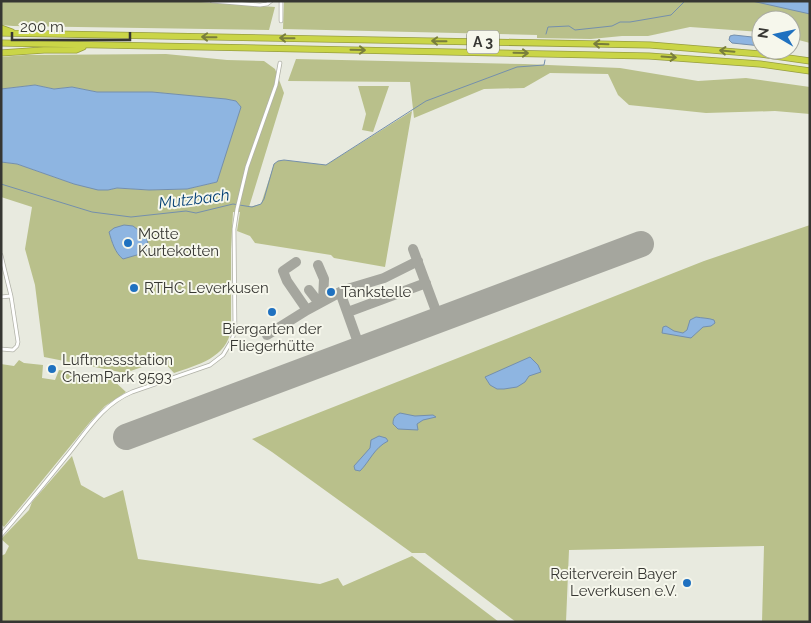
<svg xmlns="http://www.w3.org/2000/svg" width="811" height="623" viewBox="0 0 811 623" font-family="Raleway,sans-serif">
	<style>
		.green { fill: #b9c08b }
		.water { fill: #8eb5e1; stroke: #748fac }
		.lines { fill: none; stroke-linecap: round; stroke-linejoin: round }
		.stream { stroke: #748fac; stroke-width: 1 }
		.taxiway { stroke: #a5a69e; stroke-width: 10 }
		.runway { stroke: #a5a69e; stroke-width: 26 }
		.street-casing { stroke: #b0b1a7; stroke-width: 4.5 }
		.highway-casing { stroke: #969d40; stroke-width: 7 }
		.street { stroke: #fff; stroke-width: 3 }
		.highway { stroke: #cad547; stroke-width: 5.5 }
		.oneway { stroke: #797e3b }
		.poi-dot { fill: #1f71c0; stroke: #f6f7ec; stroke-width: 2 }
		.labels { text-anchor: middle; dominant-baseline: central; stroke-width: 4; stroke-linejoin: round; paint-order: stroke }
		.shield { fill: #f6f7ec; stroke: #70706a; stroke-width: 1 }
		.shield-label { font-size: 14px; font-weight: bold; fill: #363632 }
		.poi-label { font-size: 15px; fill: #363632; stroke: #f6f7ec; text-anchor: start }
		.water-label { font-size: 16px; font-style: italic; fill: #044075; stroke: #f6f7ec }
	</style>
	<rect width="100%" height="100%" fill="#e8eadf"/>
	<path class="green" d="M 1,1 L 186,1 L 275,7 L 269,30 L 13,26 L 1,25 Z
		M 284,1 L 810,1 L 810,43 L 791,38 L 791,20 L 761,20 L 761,32 L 690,27 L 648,36 L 622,36 L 591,39 L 537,38 L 537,35 L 283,29 Z
		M 166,54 L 227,60 L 264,61 L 275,69 L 284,93 L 249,207 L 261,204 L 274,164 L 278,161 L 284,160 L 326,165 L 412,111 L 385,267 L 334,258 L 331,255 L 255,243 L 250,236 L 237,231 L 240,212 L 233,212 L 231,249 L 231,329 C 227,358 197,365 174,373 L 162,360 L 125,373 L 44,357 L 35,285 L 25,249 L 32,207 L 1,197 L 1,162 L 17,164 L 74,184 L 108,190 L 117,188 L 149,190 L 187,189 L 217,182 L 228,144 L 236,101 L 152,92 L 97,92 L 72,87 L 54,89 L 35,85 L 1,89 L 1,57 L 26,55 Z
		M 296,59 L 524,64 L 620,68 L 698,81 L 746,78 L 810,87 L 810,114 L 775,111 L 706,113 L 629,105 L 618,95 L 608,74 L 550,73 L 524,88 L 484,89 L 414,118 L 410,82 L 288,81 Z
		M 358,86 L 389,86 L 373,132 L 362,130 L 366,114 Z
		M 810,225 L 810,622 L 762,622 L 764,546 L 569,550 L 566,622 L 516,622 L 425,553 L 412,553 L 272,452 L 252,439 L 704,261 Z
		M 19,360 L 24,363 L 43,365 L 42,378 L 55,380 L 59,370 L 112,379 L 126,392 L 105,406 L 90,422 L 4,527 L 1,524 L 1,364 L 14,366 Z
		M 72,456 L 81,485 L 104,498 L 123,490 L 138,559 L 320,584 L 338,578 L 343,586 L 412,556 L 499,622 L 1,622 L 1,556 L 5,554 L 9,546 L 1,539 L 29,510 L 32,502 Z"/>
	<path class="water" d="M 752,1 L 810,1 L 810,14 Z
		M 734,35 L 761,38 L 761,46 L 732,43 L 729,40 L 730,36 Z
		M 35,85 L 54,89 L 72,87 L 97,92 L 152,92 L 226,99 L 236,101 L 241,107 L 217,182 L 187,189 L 149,190 L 117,188 L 108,190 L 98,190 L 74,184 L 17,164 L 1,162 L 1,89 Z
		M 124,225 L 133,226 L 146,236 L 148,244 L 147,252 L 123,259 C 115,253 112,242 109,232 L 114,228 Z
		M 696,317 C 701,318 709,318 714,320 L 715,323 L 711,326 L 703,327 L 691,338 L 662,333 L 663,327 L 666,326 L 674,331 L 683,333 L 687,330 L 690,320 Z
		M 530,357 L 538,365 L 541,372 L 529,376 L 525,382 L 517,387 L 504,389 L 497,389 L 490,385 L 485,377 Z
		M 400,413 L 415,416 L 433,415 L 436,417 L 423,420 L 417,424 L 418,430 L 398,429 L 393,424 C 393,417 395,416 400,413 Z
		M 379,436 L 386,438 L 388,441 C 374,448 370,461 360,471 L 355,470 L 354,466 L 370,448 L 371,440 Z"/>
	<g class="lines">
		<path class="stream" d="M 546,34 L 548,27 L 569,26 L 575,30 L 612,26 L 620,22 L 630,22 L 671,15 L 685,1
			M 1,184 L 92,212 L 131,217 L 186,211 L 196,213 L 233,204 L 252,207 L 261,204 L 264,199 L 274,164 L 278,161 L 284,160 L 326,165 L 426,101 L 517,67 L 544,65 L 545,60"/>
		<path class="taxiway" d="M 413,249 L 439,319
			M 296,262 L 283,271 L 287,281 L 307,310 L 344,290 L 384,278 L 418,261
			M 318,265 L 324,279 L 323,301
			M 309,290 L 319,303
			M 340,292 L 360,348
			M 348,312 L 426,283
			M 267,335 L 307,310"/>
		<path class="runway" d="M 126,437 L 641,244"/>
		<defs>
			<path id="street" d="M 212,1 L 260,5 L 267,4 L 271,1
				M 281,21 L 281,1
				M 1,255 L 11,296 L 18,342 L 17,346 L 13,350 L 1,349
				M 1,297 L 11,296
				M 1,535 C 23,510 44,484 65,458 C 86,433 101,405 132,392 L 210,365 L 223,355 L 232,340 L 235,330 L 234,229 L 237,209 L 247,167 L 276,85 L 280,63"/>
			<path id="highway" d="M 1,28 L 12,32
				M 1,33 L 650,45 L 760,54 L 810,61
				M 1,43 L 649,56 L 760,64 L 810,71
				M 1,53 L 44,50 L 76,50 L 83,47"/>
		</defs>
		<use href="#street" class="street-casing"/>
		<use href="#highway" class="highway-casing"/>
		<use href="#street" class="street"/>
		<use href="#highway" class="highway"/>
	</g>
	<defs><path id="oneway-shaft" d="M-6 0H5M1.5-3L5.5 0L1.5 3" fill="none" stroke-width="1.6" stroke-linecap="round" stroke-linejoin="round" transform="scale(1.25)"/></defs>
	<g class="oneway">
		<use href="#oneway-shaft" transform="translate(209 37) rotate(-179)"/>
		<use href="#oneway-shaft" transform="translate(287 38) rotate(-179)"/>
		<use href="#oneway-shaft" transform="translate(439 41) rotate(-179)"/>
		<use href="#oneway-shaft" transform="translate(601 44) rotate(-178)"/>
		<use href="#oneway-shaft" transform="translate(358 50) rotate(1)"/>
		<use href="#oneway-shaft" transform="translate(727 51) rotate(-175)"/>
		<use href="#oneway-shaft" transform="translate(521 53) rotate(1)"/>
		<use href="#oneway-shaft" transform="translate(669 57) rotate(4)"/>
	</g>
	<g class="poi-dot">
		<circle cx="128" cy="243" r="5"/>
		<circle cx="134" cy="288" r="5"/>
		<circle cx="331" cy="292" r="5"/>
		<circle cx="272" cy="312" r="5"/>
		<circle cx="52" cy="369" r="5"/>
		<circle cx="687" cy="583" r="5"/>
	</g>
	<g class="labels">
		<rect class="shield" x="467" y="30.5" width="32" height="23" rx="4"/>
		<g class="shield-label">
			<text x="483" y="42">A 3</text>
		</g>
		<g class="poi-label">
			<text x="138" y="234">Motte<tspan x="138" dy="17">Kurtekotten</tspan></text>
			<text x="144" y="288">RTHC Leverkusen</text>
			<text x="341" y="292">Tankstelle</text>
			<text x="272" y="329" text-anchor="middle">Biergarten der<tspan x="272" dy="17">Fliegerhütte</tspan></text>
			<text x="62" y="360">Luftmessstation<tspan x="62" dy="17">ChemPark 9593</tspan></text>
			<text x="677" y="574" text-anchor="end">Reiterverein Bayer<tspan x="677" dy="17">Leverkusen e.V.</tspan></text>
		</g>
		<g class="water-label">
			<text transform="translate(194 199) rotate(-7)">Mutzbach</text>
		</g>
	</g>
	<rect width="811" height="623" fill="none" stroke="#363632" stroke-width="5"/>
	<g transform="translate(776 35) rotate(279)"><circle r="24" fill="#f6f7ec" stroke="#a9aaa2"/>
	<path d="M0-4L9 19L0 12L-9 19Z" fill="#1f71c0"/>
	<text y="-8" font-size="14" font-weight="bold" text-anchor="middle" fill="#363632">N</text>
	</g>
	<path d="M12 32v8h118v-8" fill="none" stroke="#363632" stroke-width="2.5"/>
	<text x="20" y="32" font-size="15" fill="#363632" stroke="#f6f7ec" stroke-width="4" paint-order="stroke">200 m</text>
</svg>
